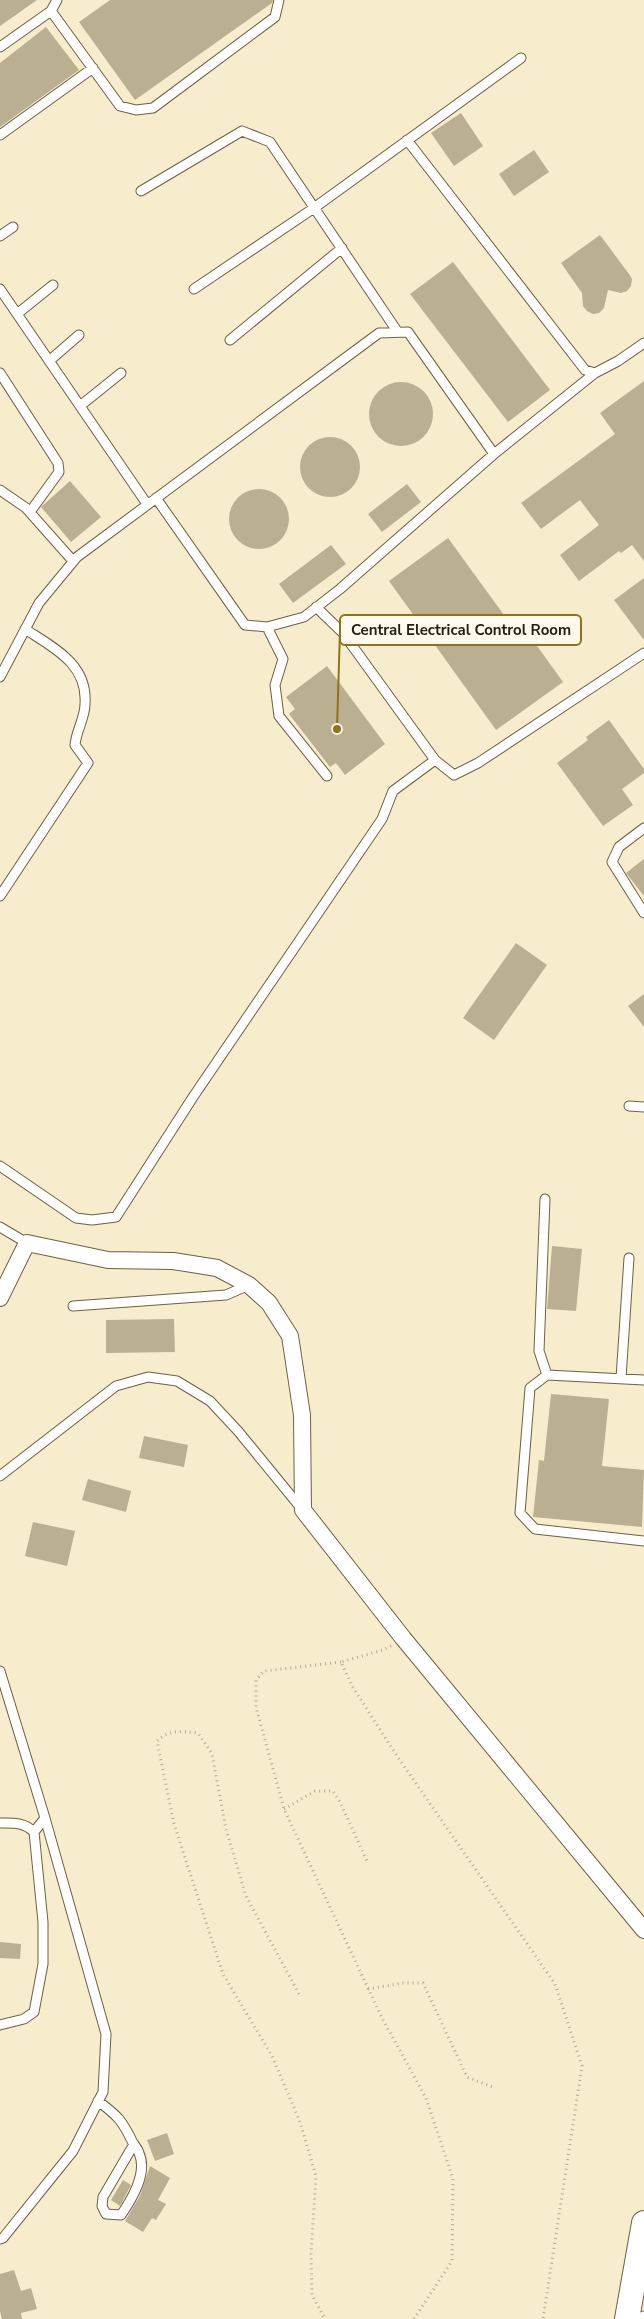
<svg xmlns="http://www.w3.org/2000/svg" width="644" height="2319" viewBox="0 0 644 2319" font-family="'Nunito Sans',sans-serif">
	<style>
		.building { fill: #bab091 }
		.lines { fill: none; stroke-linecap: round; stroke-linejoin: round }
		.lane-casing { stroke: #6b6145; stroke-width: 11 }
		.street-casing { stroke: #6b6145; stroke-width: 18 }
		.secondary-casing { stroke: #6b6145; stroke-width: 26 }
		.path { stroke: #b4ab91; stroke-width: 3; stroke-dasharray: 1 4; stroke-linecap: butt }
		.lane { stroke: #fff; stroke-width: 9 }
		.street { stroke: #fff; stroke-width: 16 }
		.secondary { stroke: #fff; stroke-width: 24 }
		.leader { fill: none; stroke: #8e7318; stroke-width: 2 }
		.callout-dot { fill: #8e7318; stroke: #fef9ed; stroke-width: 2 }
		.callout { fill: #fef9ed; stroke: #8e7318; stroke-width: 2 }
		.callout-label { font-size: 15px; text-anchor: middle; font-weight: bold; fill: #252115 }
	</style>
	<rect width="100%" height="100%" fill="#f7eccc"/>
	<path class="building" d="M 0,0 L 37,0 L 0,26 Z
		M 110,0 L 273,0 L 272,3 L 135,100 L 79,22 Z
		M 46,27 L 79,70 L 0,127 L 0,63 Z
		M 461,113 L 483,146 L 454,166 L 431,133 Z
		M 534,150 L 549,172 L 514,196 L 499,174 Z
		M 600,235 L 629,274 L 632,279 L 631,286 L 627,291 L 621,293 L 608,290 L 604,308 L 599,313 L 593,314 L 587,311 L 583,306 L 582,293 L 561,263 Z
		M 453,262 L 550,390 L 508,422 L 410,294 Z
		M 644,381 L 644,561 L 632,545 L 621,553 L 619,551 L 579,581 L 560,555 L 599,525 L 580,500 L 541,529 L 521,503 L 615,434 L 600,413 Z
		M369 414a32 32 0 1 1 64 0a32 32 0 1 1-64 0Z
		M300 467a30 30 0 1 1 60 0a30 30 0 1 1-60 0Z
		M 70,481 L 101,517 L 71,542 L 41,507 Z
		M 407,484 L 421,502 L 382,532 L 368,514 Z
		M229 519a30 30 0 1 1 60 0a30 30 0 1 1-60 0Z
		M 448,538 L 520,637 L 527,632 L 563,682 L 496,730 L 389,581 Z
		M 331,545 L 346,564 L 293,603 L 279,584 Z
		M 644,578 L 644,640 L 614,600 Z
		M 327,666 L 385,744 L 345,775 L 336,763 L 330,767 L 289,714 L 295,709 L 286,697 Z
		M 609,720 L 644,769 L 644,773 L 622,789 L 633,805 L 603,826 L 557,763 L 588,740 L 586,737 Z
		M 644,859 L 644,896 L 626,873 Z
		M 516,943 L 547,965 L 494,1040 L 463,1018 Z
		M 644,994 L 644,1027 L 628,1006 Z
		M 552,1246 L 582,1249 L 576,1311 L 547,1309 Z
		M 174,1319 L 175,1352 L 106,1353 L 106,1320 Z
		M 551,1394 L 609,1399 L 602,1466 L 644,1470 L 642,1527 L 533,1517 L 539,1460 L 544,1461 Z
		M 144,1436 L 188,1445 L 184,1467 L 139,1458 Z
		M 88,1479 L 131,1491 L 126,1512 L 82,1500 Z
		M 33,1522 L 75,1531 L 67,1566 L 25,1556 Z
		M 0,1942 L 21,1944 L 20,1959 L 0,1958 Z
		M 167,2133 L 174,2154 L 155,2161 L 147,2140 Z
		M 150,2166 L 170,2178 L 158,2200 L 166,2204 L 156,2220 L 152,2218 L 143,2232 L 125,2221 L 140,2196 Z
		M 123,2180 L 131,2185 L 120,2206 L 111,2200 Z
		M 14,2270 L 21,2291 L 31,2288 L 37,2309 L 21,2313 L 22,2319 L 2,2319 L 0,2311 L 0,2274 Z"/>
	<g class="lines">
		<defs>
			<path id="lane" d="M 51,11 L 120,106 L 136,110 L 153,108 L 275,17 L 279,0
				M 0,47 L 51,11 L 57,0
				M 0,135 L 93,68
				M 407,140 L 585,370 L 595,373 L 618,361 L 644,343
				M 141,191 L 242,131 L 270,142 L 397,331
				M 0,236 L 13,227
				M 0,289 L 147,504
				M 194,289 L 314,208 L 521,58
				M 17,314 L 53,285
				M 230,340 L 342,248
				M 49,361 L 79,335
				M 0,373 L 58,463 L 59,472 L 30,512
				M 80,406 L 121,373
				M 0,490 L 26,508 L 73,561
				M 156,498 L 245,625 L 267,627 L 304,617 L 340,589 L 494,454 L 595,373
				M 316,607 L 343,633 L 435,760 L 454,775 L 478,763 L 644,653
				M 267,627 L 283,659 L 275,685 L 279,716 L 327,776
				M 0,677 L 39,603 L 77,557 L 379,333 L 408,332 L 494,454
				M 644,828 L 619,847 L 612,862 L 644,913
				M 0,896 L 88,763 L 75,745 C 76,731 85,718 85,704 C 88,664 54,648 25,629
				M 629,1106 L 644,1107
				M 0,1166 L 76,1218 L 92,1220 L 116,1217 L 193,1097 L 382,819 L 393,791 L 435,760
				M 545,1199 L 539,1351 L 547,1375
				M 0,1227 L 27,1243
				M 73,1306 L 226,1295 L 249,1285
				M 621,1378 L 629,1258
				M 644,1380 L 547,1375 L 530,1388 L 520,1513 L 535,1529 L 644,1541
				M 0,1476 L 116,1386 L 148,1377 L 177,1381 L 210,1401 L 238,1431 L 301,1508
				M 0,1671 L 45,1818 L 106,2034 L 103,2092 L 73,2151 L 3,2238 L 0,2239
				M 0,1823 C 14,1823 24,1822 34,1832
				M 0,2025 L 24,2019 L 34,2012 L 43,1964 L 43,1922 L 34,1832 L 45,1818
				M 98,2101 C 118,2116 122,2120 133,2143 C 135,2146 138,2149 139,2153 C 148,2173 132,2199 121,2215 L 106,2214 L 102,2206 L 103,2197 L 134,2144
				M 637,2319 L 644,2316"/>
			<path id="street" d="M 0,1298 L 27,1243 L 108,1260 L 173,1261 L 217,1268 L 249,1285 L 269,1303 L 290,1336 L 302,1415 L 303,1510 L 403,1638 L 644,1930"/>
			<path id="secondary" d="M 627,2319 L 644,2223"/>
		</defs>
		<use href="#lane" class="lane-casing"/>
		<use href="#street" class="street-casing"/>
		<use href="#secondary" class="secondary-casing"/>
		<path class="path" d="M 391,1646 L 383,1650 L 341,1662 L 352,1686 L 397,1756 L 555,1984 L 582,2066 L 543,2319
			M 341,1662 L 264,1671 L 256,1680 L 256,1707 L 284,1809 L 382,2018 L 426,2098 L 453,2179 L 452,2261 L 414,2319
			M 284,1809 L 315,1791 L 333,1791 L 340,1802 L 367,1861
			M 368,1989 L 403,1983 L 423,1983 L 467,2077 L 495,2088
			M 299,1994 L 246,1896 L 226,1829 L 212,1754 L 198,1733 C 180,1731 171,1729 157,1741 L 174,1824 L 223,1974 L 272,2056 L 300,2122 L 316,2176 L 311,2254 L 312,2295 L 325,2319"/>
		<use href="#lane" class="lane"/>
		<use href="#street" class="street"/>
		<use href="#secondary" class="secondary"/>
	</g>
	<path class="leader" d="M337 729L340 630"/>
	<circle class="callout-dot" cx="337" cy="729" r="5"/>
	<rect class="callout" x="340" y="615" width="241" height="30" rx="5"/>
	<g class="callout-label">
		<text x="461" y="635">Central Electrical Control Room</text>
	</g>
</svg>
